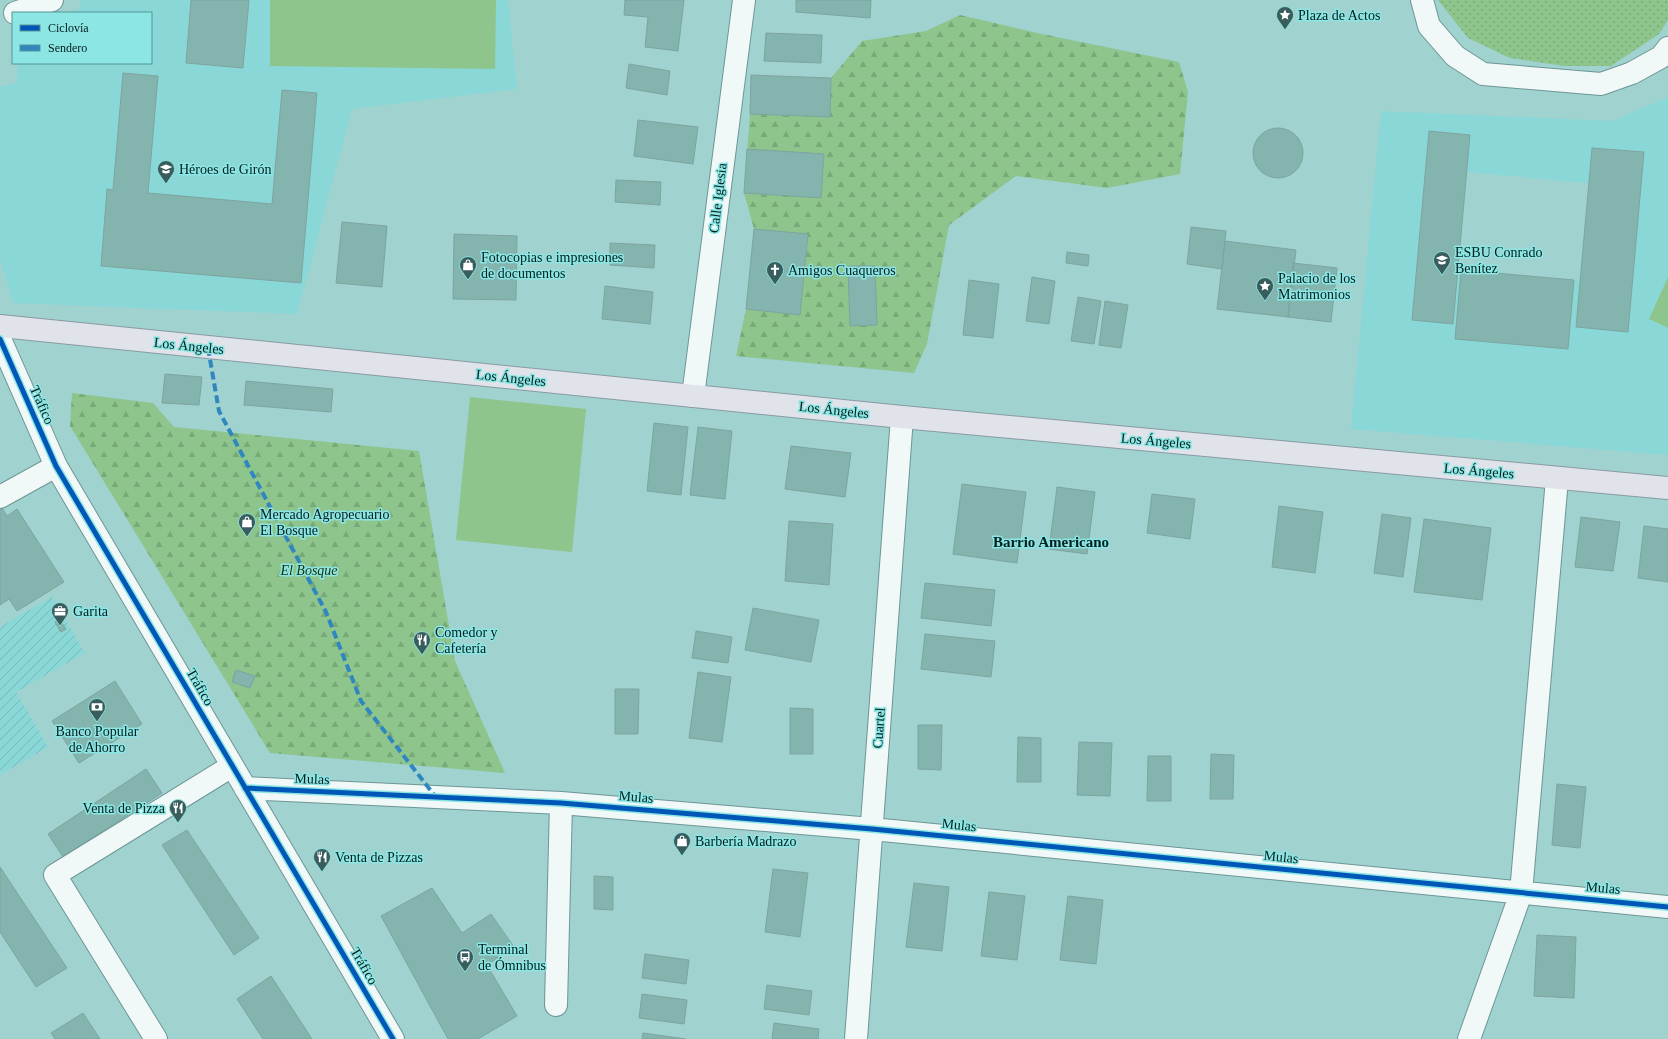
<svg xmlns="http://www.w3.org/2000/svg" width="1668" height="1039" viewBox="0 0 1668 1039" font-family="Georgia,serif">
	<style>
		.built { fill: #89d8d7; fill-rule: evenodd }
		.industrial { fill: url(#industrial-furrows) }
		.green { fill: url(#green-dots) }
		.forest { fill: url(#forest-firs) }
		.pitch { fill: #8dc58c }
		.building { fill: #83b4ad; stroke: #7ea4a0 }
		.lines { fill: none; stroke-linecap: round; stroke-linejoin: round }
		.minor-casing { stroke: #6d9695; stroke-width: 24 }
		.major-casing { stroke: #899aa3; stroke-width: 24 }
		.minor { stroke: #f1f8f8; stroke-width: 22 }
		.major { stroke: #e0e3e9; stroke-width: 22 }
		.quiet { stroke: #3086bf; stroke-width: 4; stroke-dasharray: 8 4; stroke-linecap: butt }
		.cycleway-casing { stroke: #8ce6e4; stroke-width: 8 }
		.cycleway { stroke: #0057b8; stroke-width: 5 }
		.labels { text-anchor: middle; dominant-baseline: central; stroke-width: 3; stroke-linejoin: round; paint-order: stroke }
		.poi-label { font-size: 14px; fill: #021e1e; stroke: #8ce6e4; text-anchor: start }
		.street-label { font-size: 14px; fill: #021e1e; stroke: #8ce6e4 }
		.park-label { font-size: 14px; font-style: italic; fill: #193106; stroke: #8ce6e4 }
		.neighbourhood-label { font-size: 15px; font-weight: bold; fill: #021e1e; stroke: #8ce6e4 }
	</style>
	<defs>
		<pattern id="industrial-furrows" width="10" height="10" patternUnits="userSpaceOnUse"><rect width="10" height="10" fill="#89d8d7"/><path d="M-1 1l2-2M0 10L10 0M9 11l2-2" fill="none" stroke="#75b9b8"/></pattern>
		<pattern id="green-dots" width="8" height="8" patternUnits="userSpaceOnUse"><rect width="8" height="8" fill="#8dc58c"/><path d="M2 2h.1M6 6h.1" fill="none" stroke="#78a978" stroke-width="1.8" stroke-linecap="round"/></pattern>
		<pattern id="forest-firs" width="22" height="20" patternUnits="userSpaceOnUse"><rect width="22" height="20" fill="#8dc58c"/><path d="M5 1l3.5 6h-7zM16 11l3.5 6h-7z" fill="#78a978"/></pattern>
	</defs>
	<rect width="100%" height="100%" fill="#a0d2d0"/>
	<path class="built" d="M 80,0 L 508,0 L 517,89 L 352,109 L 297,314 L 13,303 L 0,258 L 0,87 L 17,83 L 17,63 L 151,63 L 151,13 L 66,13 L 79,9 Z
		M 1668,97 L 1668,455 L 1351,429 L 1381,111 L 1613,121 ZM 1467,172 L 1589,183 L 1580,281 L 1458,269 Z"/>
	<path class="industrial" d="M 52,597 L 85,653 L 16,692 L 48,747 L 0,775 L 0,627 Z"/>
	<path class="green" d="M 1438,0 L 1668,0 L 1668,20 L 1659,34 L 1611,66 L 1564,66 L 1510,58 L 1468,38 Z"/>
	<path class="forest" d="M 960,15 L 1037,33 L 1179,62 L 1188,92 L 1180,174 L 1107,188 L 1016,176 L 949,225 L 927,344 L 914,373 L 736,356 L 746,309 L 800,315 L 808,235 L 754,229 L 744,193 L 750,114 L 830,117 L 831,78 L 862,41 L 926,31 Z
		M 72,393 L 153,403 L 174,427 L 419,451 L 455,661 L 505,773 L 270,753 L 70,426 Z"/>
	<path class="pitch" d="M 270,0 L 496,0 L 495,69 L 270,66 Z
		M 1668,277 L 1668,328 L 1649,319 Z
		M 470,397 L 586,409 L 572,552 L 456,540 Z"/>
	<path class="building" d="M 191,0 L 249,0 L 243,68 L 186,63 Z
		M 625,0 L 684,0 L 678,51 L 645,47 L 648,17 L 624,15 Z
		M 796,0 L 871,0 L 870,18 L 796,12 Z
		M 766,33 L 822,35 L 821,63 L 764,61 Z
		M 629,64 L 670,71 L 667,95 L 626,88 Z
		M 123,73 L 158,76 L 148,193 L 272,204 L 282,90 L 317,93 L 301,283 L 101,266 L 107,189 L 113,190 Z
		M 751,75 L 831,78 L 830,117 L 750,114 Z
		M 638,120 L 698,127 L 693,164 L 634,156 Z
		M1253 153a25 25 0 1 1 50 0a25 25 0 1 1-50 0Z
		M 1429,131 L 1470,135 L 1453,324 L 1412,320 Z
		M 1592,148 L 1644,152 L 1628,332 L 1576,327 Z
		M 747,149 L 824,154 L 821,198 L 744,193 Z
		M 616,180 L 661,182 L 660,205 L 615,202 Z
		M 342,222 L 387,226 L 382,287 L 336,283 Z
		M 1191,227 L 1226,231 L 1222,269 L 1187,264 Z
		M 754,229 L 808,234 L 800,315 L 746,309 Z
		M 454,234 L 517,236 L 516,300 L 453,299 Z
		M 1225,241 L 1296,250 L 1288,317 L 1217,309 Z
		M 610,243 L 655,245 L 654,268 L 610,265 Z
		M 1067,252 L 1089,255 L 1088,266 L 1066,263 Z
		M 1293,263 L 1337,268 L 1331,322 L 1288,317 Z
		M 848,266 L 875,266 L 877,325 L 850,326 Z
		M 1461,270 L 1574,280 L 1568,349 L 1455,339 Z
		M 1032,277 L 1055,281 L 1049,324 L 1026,321 Z
		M 969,280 L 999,284 L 993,338 L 963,335 Z
		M 605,286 L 653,292 L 650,324 L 602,319 Z
		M 1078,297 L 1101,301 L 1094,344 L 1071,341 Z
		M 1105,301 L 1128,305 L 1121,348 L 1099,345 Z
		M 165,374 L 202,377 L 199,405 L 162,403 Z
		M 246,381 L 333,389 L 331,412 L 244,405 Z
		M 654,423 L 688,427 L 681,495 L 647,491 Z
		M 698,427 L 732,431 L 725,499 L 690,495 Z
		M 791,446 L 851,453 L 845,497 L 785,489 Z
		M 962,484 L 1026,492 L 1017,563 L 953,554 Z
		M 1057,487 L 1095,492 L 1087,554 L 1049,549 Z
		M 1152,494 L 1195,499 L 1190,539 L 1147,533 Z
		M 0,505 L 7,516 L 17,509 L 64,582 L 17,611 L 9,599 L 0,605 Z
		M 1279,506 L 1323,512 L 1315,573 L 1272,567 Z
		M 1382,514 L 1411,518 L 1403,577 L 1374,573 Z
		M 1581,517 L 1620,522 L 1613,571 L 1575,567 Z
		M 1424,519 L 1491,528 L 1482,600 L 1414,592 Z
		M 789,521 L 833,524 L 829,585 L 785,581 Z
		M 1644,526 L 1668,529 L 1668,582 L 1638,578 Z
		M 925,583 L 995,590 L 991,626 L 921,618 Z
		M 753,608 L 819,620 L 811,662 L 745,650 Z
		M 59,619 L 66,629 L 61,632 L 55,622 Z
		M 696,631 L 732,637 L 728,663 L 692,658 Z
		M 925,634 L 995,641 L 991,677 L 921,669 Z
		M 236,670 L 255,676 L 250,688 L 232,682 Z
		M 698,672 L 731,677 L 722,742 L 689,738 Z
		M 115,681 L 142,724 L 79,763 L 52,721 Z
		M 615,689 L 639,689 L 638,734 L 615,734 Z
		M 790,708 L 813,709 L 813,754 L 790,754 Z
		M 918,725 L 942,725 L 941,770 L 918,769 Z
		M 1018,737 L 1041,738 L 1041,782 L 1017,782 Z
		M 1079,742 L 1112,743 L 1110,796 L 1077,795 Z
		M 1211,754 L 1234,755 L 1233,799 L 1210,799 Z
		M 1148,756 L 1171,756 L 1171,801 L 1147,801 Z
		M 146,769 L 162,793 L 63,857 L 48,834 Z
		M 1557,784 L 1586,787 L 1580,848 L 1552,845 Z
		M 187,830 L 259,938 L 234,955 L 162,845 Z
		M 0,867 L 67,968 L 36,987 L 0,932 Z
		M 773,869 L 808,873 L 800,937 L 765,932 Z
		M 594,876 L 613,877 L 613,910 L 594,909 Z
		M 914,883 L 949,887 L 942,951 L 906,947 Z
		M 432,888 L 462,933 L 491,914 L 514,947 L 487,965 L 517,1016 L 478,1039 L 448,1039 L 381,916 Z
		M 989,892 L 1025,896 L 1017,960 L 981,956 Z
		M 1068,896 L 1103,900 L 1096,964 L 1060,960 Z
		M 1537,935 L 1576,937 L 1574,998 L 1534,996 Z
		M 645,954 L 689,960 L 686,984 L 642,978 Z
		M 271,976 L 312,1039 L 263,1039 L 237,999 Z
		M 767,985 L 812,991 L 809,1015 L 764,1009 Z
		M 642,994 L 687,1000 L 684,1024 L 639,1018 Z
		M 83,1013 L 100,1039 L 55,1039 L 51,1033 Z
		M 774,1023 L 819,1029 L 818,1039 L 772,1039 Z
		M 643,1033 L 686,1039 L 642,1039 Z"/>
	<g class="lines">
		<defs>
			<path id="minor" d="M 1422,0 L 1429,26 L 1455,56 L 1483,74 L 1601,84 L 1632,73 L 1661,57 L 1668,48
				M 15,13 L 52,0
				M 0,339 L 56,466 L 393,1039
				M 693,396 L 744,0
				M 0,497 L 56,466
				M 245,788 L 561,803 L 872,829 L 1668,907
				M 556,1005 L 561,803
				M 156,1039 L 55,875 L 232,766
				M 856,1039 L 902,417
				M 1469,1039 L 1521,893 L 1557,479"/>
			<path id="major" d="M 0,326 L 902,417 L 1668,488"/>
		</defs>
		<use href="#minor" class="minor-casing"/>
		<use href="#major" class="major-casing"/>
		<use href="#minor" class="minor"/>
		<use href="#major" class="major"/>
		<path class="quiet" d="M 208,348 L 219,411 L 326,612 L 361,701 L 435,796"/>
		<defs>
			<path id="cycleway" d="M 0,339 L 56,466 L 393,1039
				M 245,788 L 561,803 L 872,829 L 1668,907"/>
		</defs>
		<use href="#cycleway" class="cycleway-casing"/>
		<use href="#cycleway" class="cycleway"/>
	</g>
	<defs>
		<symbol id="sight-pin" viewBox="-11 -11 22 30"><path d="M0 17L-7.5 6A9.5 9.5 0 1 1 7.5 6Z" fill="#395d5c" stroke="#8ce6e4"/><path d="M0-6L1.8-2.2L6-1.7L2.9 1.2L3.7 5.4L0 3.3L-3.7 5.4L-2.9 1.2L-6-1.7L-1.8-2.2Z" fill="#fff"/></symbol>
		<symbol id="school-pin" viewBox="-11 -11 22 30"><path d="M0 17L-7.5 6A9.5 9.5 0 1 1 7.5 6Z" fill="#395d5c" stroke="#8ce6e4"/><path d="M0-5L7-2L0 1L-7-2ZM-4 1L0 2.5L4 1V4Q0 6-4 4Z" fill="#fff"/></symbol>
		<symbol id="shop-pin" viewBox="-11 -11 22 30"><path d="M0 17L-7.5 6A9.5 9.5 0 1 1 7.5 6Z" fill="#395d5c" stroke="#8ce6e4"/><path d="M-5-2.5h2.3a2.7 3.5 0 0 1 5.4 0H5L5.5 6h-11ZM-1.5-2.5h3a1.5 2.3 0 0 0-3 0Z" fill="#fff"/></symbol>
		<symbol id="church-pin" viewBox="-11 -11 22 30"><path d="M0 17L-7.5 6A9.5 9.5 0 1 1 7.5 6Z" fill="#395d5c" stroke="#8ce6e4"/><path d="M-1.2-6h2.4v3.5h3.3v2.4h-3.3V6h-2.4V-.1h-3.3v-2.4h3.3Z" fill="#fff"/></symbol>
		<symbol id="office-pin" viewBox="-11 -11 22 30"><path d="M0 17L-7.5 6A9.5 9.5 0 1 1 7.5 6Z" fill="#395d5c" stroke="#8ce6e4"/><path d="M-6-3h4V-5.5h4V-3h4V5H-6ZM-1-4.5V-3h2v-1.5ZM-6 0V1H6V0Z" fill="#fff"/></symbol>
		<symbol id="restaurant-pin" viewBox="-11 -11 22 30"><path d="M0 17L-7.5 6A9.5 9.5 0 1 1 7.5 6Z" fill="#395d5c" stroke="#8ce6e4"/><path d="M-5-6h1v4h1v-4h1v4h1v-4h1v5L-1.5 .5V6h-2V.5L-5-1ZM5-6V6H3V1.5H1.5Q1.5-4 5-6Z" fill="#fff"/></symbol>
		<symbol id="bank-pin" viewBox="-11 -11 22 30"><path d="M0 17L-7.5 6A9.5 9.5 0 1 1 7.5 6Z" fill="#395d5c" stroke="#8ce6e4"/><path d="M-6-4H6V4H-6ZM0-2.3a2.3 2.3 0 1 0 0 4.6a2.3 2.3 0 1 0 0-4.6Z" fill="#fff"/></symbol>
		<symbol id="bus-pin" viewBox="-11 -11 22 30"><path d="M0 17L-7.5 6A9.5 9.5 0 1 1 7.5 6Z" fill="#395d5c" stroke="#8ce6e4"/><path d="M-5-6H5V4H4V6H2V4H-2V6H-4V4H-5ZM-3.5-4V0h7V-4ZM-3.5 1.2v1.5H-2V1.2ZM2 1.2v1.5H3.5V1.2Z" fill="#fff"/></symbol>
	</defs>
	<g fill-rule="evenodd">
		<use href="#sight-pin" x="1275" y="5" width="20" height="27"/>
		<use href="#school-pin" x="156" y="159" width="20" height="27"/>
		<use href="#school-pin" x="1432" y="250" width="20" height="27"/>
		<use href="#shop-pin" x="458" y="255" width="20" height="27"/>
		<use href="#church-pin" x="765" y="260" width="20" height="27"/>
		<use href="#sight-pin" x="1255" y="276" width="20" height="27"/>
		<use href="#shop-pin" x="237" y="512" width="20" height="27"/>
		<use href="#office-pin" x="50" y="601" width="20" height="27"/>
		<use href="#restaurant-pin" x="412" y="630" width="20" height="27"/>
		<use href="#bank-pin" x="87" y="697" width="20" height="27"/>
		<use href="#restaurant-pin" x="168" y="798" width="20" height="27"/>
		<use href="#shop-pin" x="672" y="831" width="20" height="27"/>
		<use href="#restaurant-pin" x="312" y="847" width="20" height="27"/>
		<use href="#bus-pin" x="455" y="947" width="20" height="27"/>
	</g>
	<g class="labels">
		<g class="poi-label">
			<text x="1298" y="15">Plaza de Actos</text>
			<text x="179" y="169">Héroes de Girón</text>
			<text x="1455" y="252">ESBU Conrado<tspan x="1455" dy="16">Benítez</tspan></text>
			<text x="481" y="257">Fotocopias e impresiones<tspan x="481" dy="16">de documentos</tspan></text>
			<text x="788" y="270">Amigos Cuaqueros</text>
			<text x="1278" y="278">Palacio de los<tspan x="1278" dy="16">Matrimonios</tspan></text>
			<text x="260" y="514">Mercado Agropecuario<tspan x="260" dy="16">El Bosque</tspan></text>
			<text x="73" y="611">Garita</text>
			<text x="435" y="632">Comedor y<tspan x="435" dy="16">Cafetería</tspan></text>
			<text x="97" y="731" text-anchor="middle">Banco Popular<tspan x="97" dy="16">de Ahorro</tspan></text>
			<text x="165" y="808" text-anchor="end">Venta de Pizza</text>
			<text x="695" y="841">Barbería Madrazo</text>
			<text x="335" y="857">Venta de Pizzas</text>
			<text x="478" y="949">Terminal<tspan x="478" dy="16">de Ómnibus</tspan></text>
		</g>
		<g class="street-label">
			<text transform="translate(718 198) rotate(-83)">Calle Iglesia</text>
			<text transform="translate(189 346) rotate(6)">Los Ángeles</text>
			<text transform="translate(511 378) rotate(6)">Los Ángeles</text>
			<text transform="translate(42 405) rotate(66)">Tráfico</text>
			<text transform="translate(834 410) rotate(6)">Los Ángeles</text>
			<text transform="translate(1156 441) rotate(5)">Los Ángeles</text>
			<text transform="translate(1479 471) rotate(5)">Los Ángeles</text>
			<text transform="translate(200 687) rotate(60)">Tráfico</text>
			<text transform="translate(879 728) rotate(-86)">Cuartel</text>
			<text transform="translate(312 779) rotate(2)">Mulas</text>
			<text transform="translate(636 797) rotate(5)">Mulas</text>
			<text transform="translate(959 825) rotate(6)">Mulas</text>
			<text transform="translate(1281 857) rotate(6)">Mulas</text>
			<text transform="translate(1603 888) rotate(5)">Mulas</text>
			<text transform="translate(364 966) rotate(60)">Tráfico</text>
		</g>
		<g class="park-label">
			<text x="309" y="570">El Bosque</text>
		</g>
		<g class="neighbourhood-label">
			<text x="1051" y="542">Barrio Americano</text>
		</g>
	</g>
	<rect x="12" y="12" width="140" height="52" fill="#8ce6e4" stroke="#559695"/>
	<rect x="20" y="25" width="20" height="6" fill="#0057b8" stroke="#559695"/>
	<text x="48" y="32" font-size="12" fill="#021e1e">Ciclovía</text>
	<rect x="20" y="45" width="20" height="6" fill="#3086bf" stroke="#559695"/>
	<text x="48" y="52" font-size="12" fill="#021e1e">Sendero</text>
</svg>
